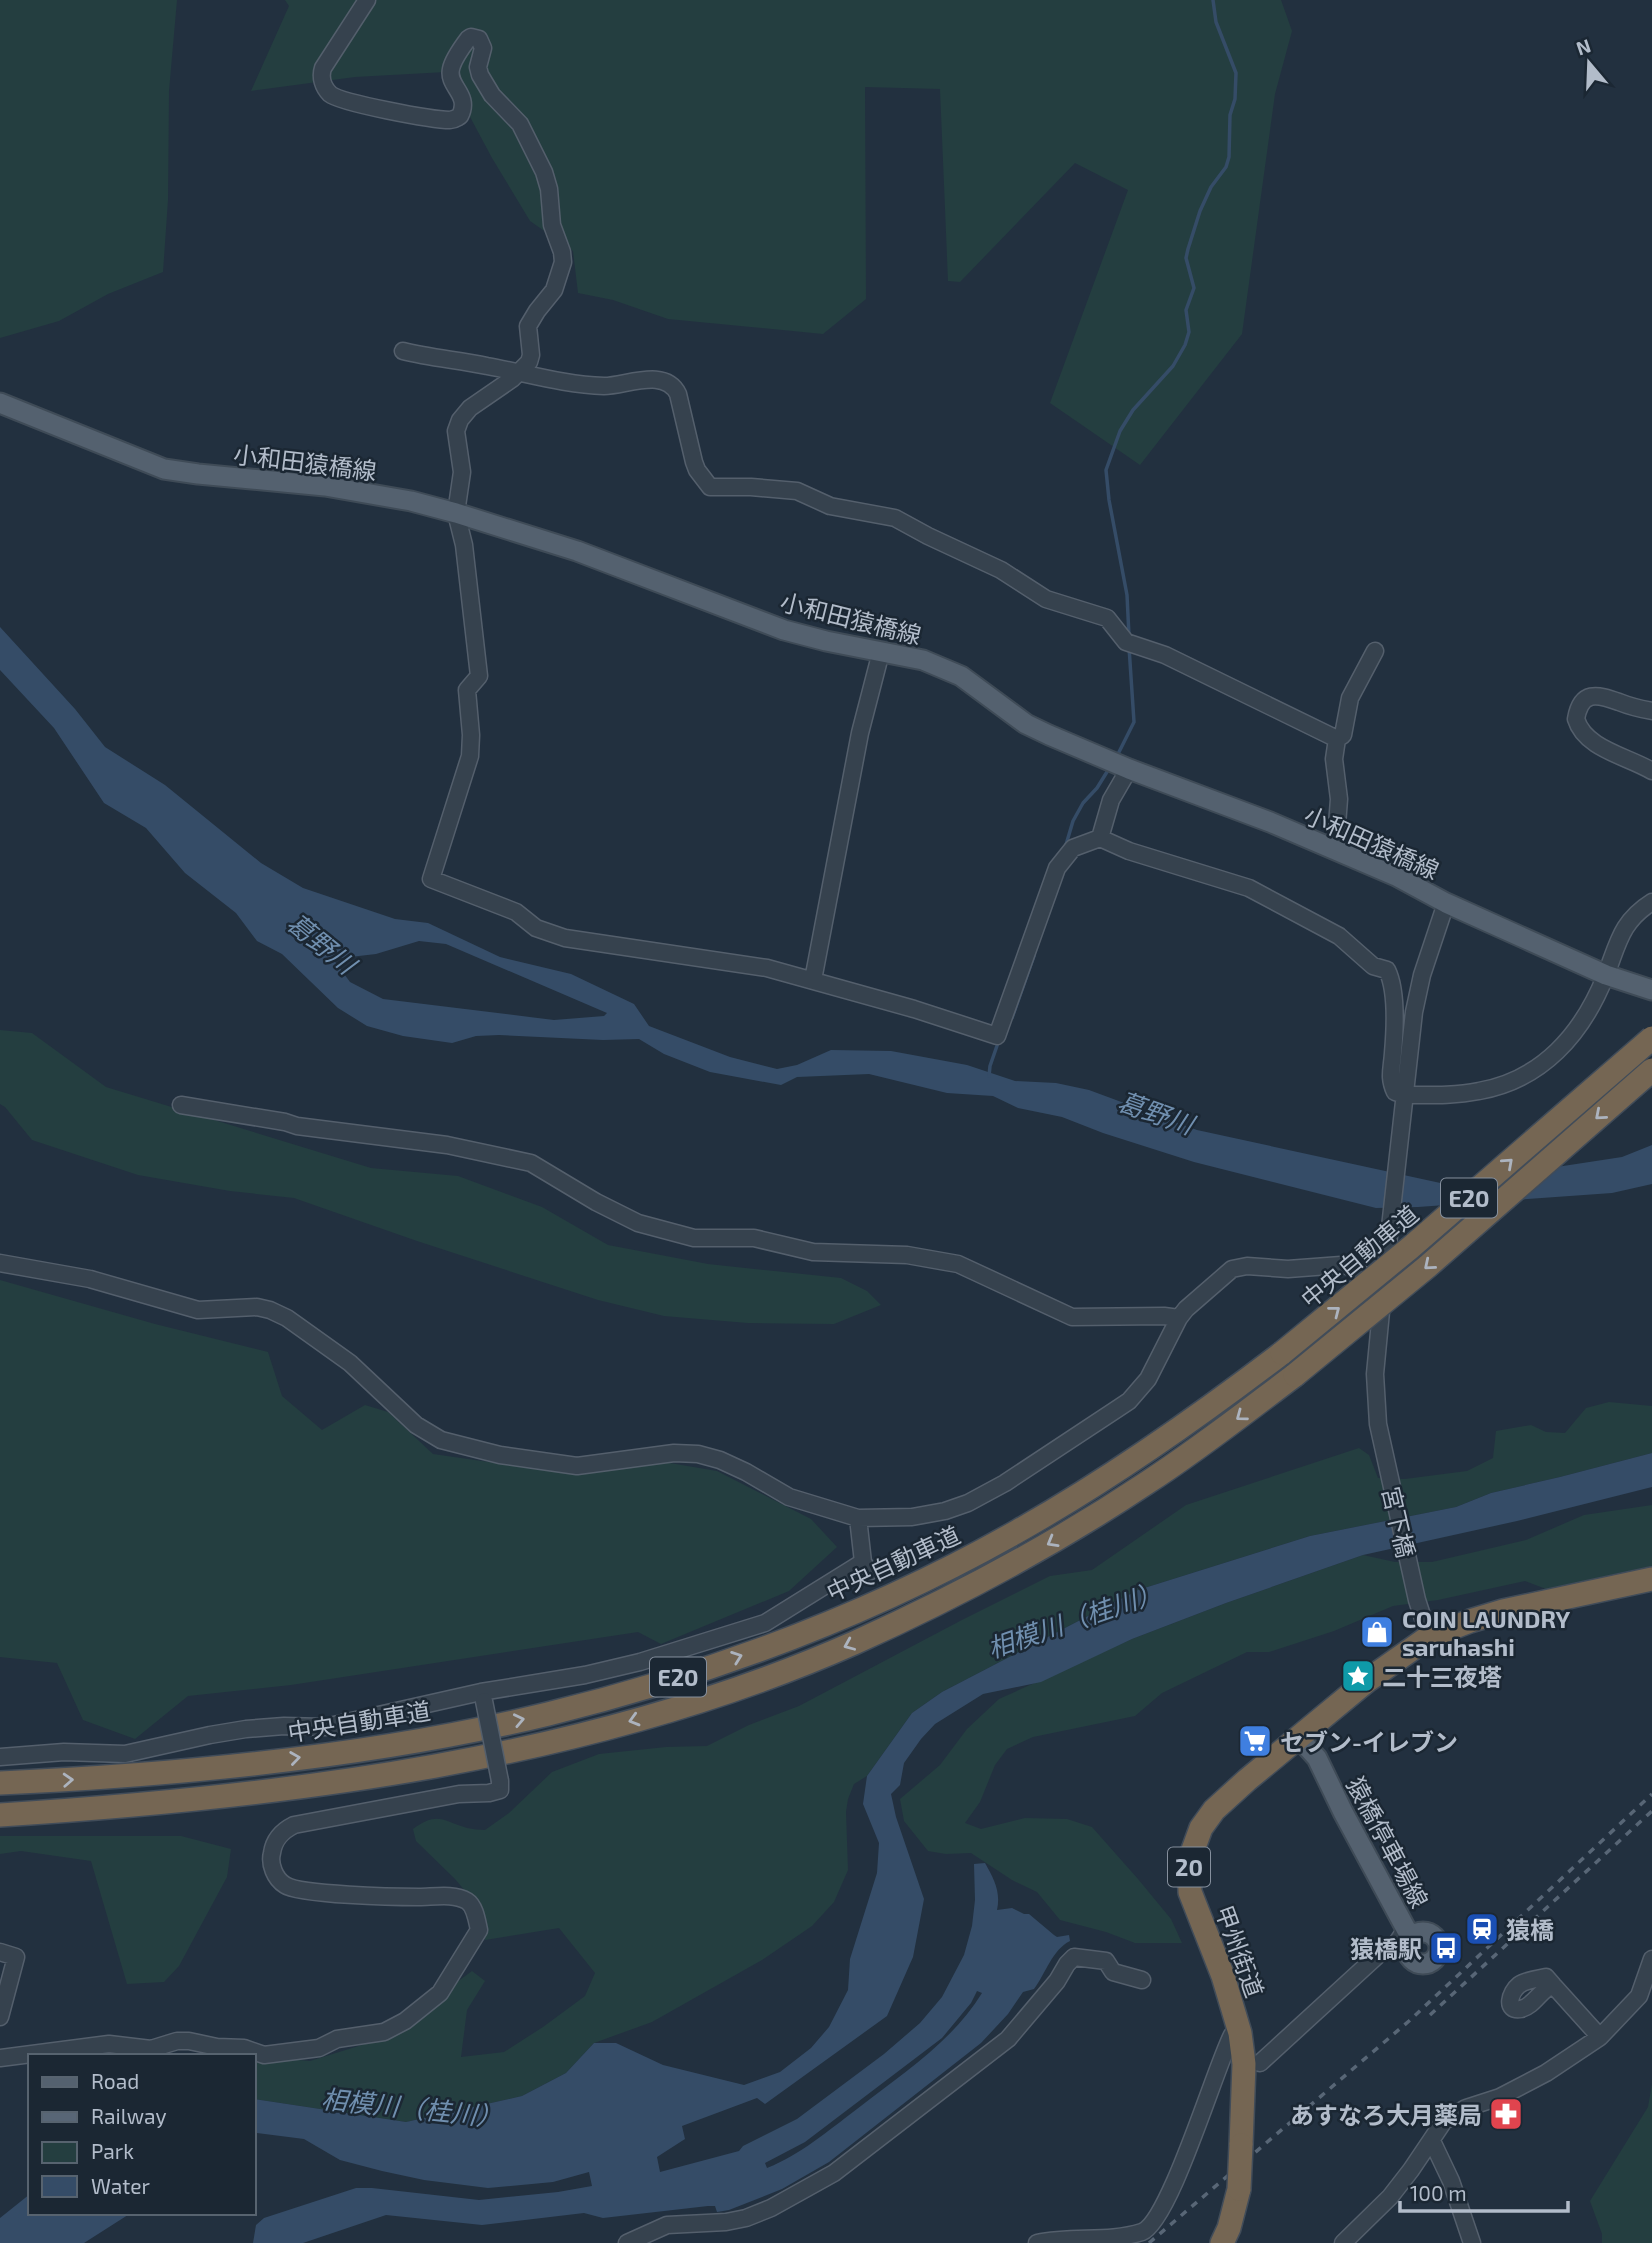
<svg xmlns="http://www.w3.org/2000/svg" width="1652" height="2243" viewBox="0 0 1652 2243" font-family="'Exo 2','Noto Sans JP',sans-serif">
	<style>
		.green { fill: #243e40 }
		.water { fill: #354c67; fill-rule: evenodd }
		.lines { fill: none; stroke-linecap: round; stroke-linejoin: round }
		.stream { stroke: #354c67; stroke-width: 3.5 }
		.minor-casing { stroke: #545f6c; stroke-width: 19 }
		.major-casing { stroke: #3f4b57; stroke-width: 23 }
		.highway-casing { stroke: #414c59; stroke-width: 26 }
		.minor { stroke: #36424e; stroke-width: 16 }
		.major { stroke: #54616f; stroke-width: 19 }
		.highway { stroke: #756653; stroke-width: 23 }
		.rail { stroke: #586676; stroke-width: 3.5; stroke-dasharray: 7 7; stroke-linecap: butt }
		.minor-bridge-casing { stroke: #545f6c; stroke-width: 19; stroke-linecap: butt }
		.highway-bridge-casing { stroke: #414c59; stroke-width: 26; stroke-linecap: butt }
		.minor-bridge { stroke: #36424e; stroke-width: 16 }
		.highway-bridge { stroke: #756653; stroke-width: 23 }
		.oneway { stroke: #acb3be }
		.labels { text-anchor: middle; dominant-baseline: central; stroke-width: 5; stroke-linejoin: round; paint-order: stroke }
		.shield { fill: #1b2733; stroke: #858f9d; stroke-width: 2 }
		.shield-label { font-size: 23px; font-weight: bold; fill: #b2bcca }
		.street-label { font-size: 24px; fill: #b2bcca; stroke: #1b2733 }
		.poi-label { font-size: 24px; font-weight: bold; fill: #b2bcca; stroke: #1b2733; text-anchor: start }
		.water-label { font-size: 26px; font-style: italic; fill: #708faf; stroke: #1b2733 }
	</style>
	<rect width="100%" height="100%" fill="#22303f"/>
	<path class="green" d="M 0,0 L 177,0 L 169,91 L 168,200 L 163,272 L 108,294 L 59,321 L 0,338 Z
		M 285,0 L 1281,0 L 1292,31 L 1275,94 L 1242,334 L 1140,465 L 1050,403 L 1128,190 L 1075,163 L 960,282 L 948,281 L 940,89 L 865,87 L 866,299 L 823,334 L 668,319 L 613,300 L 578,293 L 573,251 L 530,221 L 492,158 L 446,72 L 355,77 L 251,91 L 289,6 Z
		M 0,1030 L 32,1033 L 106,1087 L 371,1168 L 458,1176 L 542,1207 L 608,1245 L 708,1264 L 841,1278 L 867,1291 L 881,1305 L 834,1324 L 748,1323 L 664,1316 L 598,1300 L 417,1241 L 294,1198 L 230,1191 L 138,1175 L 32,1140 L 5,1107 L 0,1104 Z
		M 0,1280 L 155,1324 L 268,1352 L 282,1396 L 322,1430 L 365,1405 L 388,1412 L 433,1454 L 524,1467 L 609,1469 L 658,1461 L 717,1471 L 811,1519 L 837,1547 L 789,1591 L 661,1644 L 638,1632 L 291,1685 L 188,1696 L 135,1739 L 83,1720 L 57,1663 L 0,1657 Z
		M 1609,1402 L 1652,1406 L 1652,1453 L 1560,1477 L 1491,1493 L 1456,1507 L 1310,1536 L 1138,1590 L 942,1692 L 912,1713 L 867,1776 L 854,1784 L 848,1799 L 846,1812 L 848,1870 L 834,1902 L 812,1926 L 762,1960 L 652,2022 L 594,2043 L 566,2073 L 522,2096 L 406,2122 L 254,2099 L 254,2056 L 310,2061 L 378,2040 L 472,1971 L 485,1981 L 467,2010 L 461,2057 L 504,2052 L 543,2027 L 585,1996 L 595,1973 L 559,1928 L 485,1940 L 476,1904 L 455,1879 L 416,1841 L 413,1829 C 438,1811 442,1821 467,1828 C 473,1829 479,1830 485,1830 L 509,1813 L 552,1772 L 599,1754 L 666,1747 L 707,1746 L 749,1725 L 799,1706 L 960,1621 L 1050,1576 L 1092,1570 L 1186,1505 L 1359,1448 L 1369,1455 L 1378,1478 L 1405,1479 L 1467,1471 L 1493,1458 L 1496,1431 L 1531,1425 L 1546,1432 L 1565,1433 L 1586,1408 Z
		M 1652,1505 L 1652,1566 L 1546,1589 L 1525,1581 L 1438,1600 L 1393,1606 L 1334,1631 L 1269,1652 L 1247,1652 L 1162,1693 L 1135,1716 L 1033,1737 L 1007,1749 L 995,1765 L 980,1802 L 965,1823 L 981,1829 L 1025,1818 L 1067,1819 L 1092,1827 L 1138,1879 L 1171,1919 L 1182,1943 L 1135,1943 L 1106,1932 L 1060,1920 L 1037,1892 L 1012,1880 L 971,1853 L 946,1854 L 928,1851 L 904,1821 L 900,1799 L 940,1765 L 967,1729 L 999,1699 L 1132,1639 L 1226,1603 L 1363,1555 L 1395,1562 L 1432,1562 L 1526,1540 L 1584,1515 Z
		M 0,1836 L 181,1836 L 231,1849 L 227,1877 L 179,1966 L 164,1982 L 127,1984 L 91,1861 L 21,1851 L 0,1854 Z
		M 1652,2084 L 1652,2243 L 1602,2243 L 1602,2234 L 1590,2201 L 1648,2107 Z"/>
	<path class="water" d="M 0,627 L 75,709 L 105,747 L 165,785 L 261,863 L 303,888 L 395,919 L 428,923 L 500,957 L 571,974 L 634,1004 L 649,1026 L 730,1057 L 777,1069 L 797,1065 L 831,1050 L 891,1051 L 967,1065 L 1015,1081 L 1056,1083 L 1089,1090 L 1197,1130 L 1445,1184 L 1622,1157 L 1652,1145 L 1652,1184 L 1612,1193 L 1418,1207 L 1376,1208 L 1194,1162 L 1103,1133 L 1062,1117 L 1018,1108 L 993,1096 L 947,1093 L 869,1074 L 797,1077 L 781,1085 L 710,1072 L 664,1054 L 639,1039 L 603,1040 L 499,1035 L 476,1036 L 452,1043 L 403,1036 L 367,1026 L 338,1008 L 282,954 L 257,941 L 236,913 L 185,873 L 146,828 L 104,803 L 54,728 L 0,670 ZM 419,941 L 446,944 L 607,1013 L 604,1016 L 554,1020 L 383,999 L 350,982 L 333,959 L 376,954 Z
		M 1652,1453 L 1652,1487 L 1517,1521 L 1363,1555 L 1226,1603 L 1132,1639 L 1041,1682 L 983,1694 L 935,1724 L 921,1739 L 904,1763 L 900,1785 L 891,1794 L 896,1817 L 924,1899 L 913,1957 L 887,2016 L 765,2104 L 757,2098 L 682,2126 L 685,2139 L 657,2157 L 660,2172 L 739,2151 L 743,2146 L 797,2119 L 884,2054 L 920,2023 L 942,1997 L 964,1955 L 972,1926 L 975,1900 L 974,1864 L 985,1863 C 994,1879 1001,1892 997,1910 L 1012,1908 L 1024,1914 L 1029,1914 L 1054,1935 L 1057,1937 L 1069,1935 L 1070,1941 C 1052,1950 1046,1973 1034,1989 L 1023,1992 L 1008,2014 L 981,2043 L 829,2162 L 782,2189 L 729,2210 L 717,2212 L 715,2206 L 708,2206 L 603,2218 L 584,2213 L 482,2225 L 386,2215 L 303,2243 L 253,2243 L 256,2225 L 264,2218 L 356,2188 L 372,2188 L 479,2200 L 558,2192 L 592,2186 L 589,2172 L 553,2182 L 488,2188 L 424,2180 L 382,2171 L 340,2160 L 304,2139 L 257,2133 L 254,2135 L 254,2099 L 406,2122 L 522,2096 L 566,2073 L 594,2043 L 616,2043 L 663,2065 L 744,2085 L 780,2072 L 811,2048 L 829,2027 L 848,1990 L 850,1959 L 877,1873 L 879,1843 L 863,1804 L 867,1776 L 912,1713 L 942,1692 L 1138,1590 L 1310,1536 L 1456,1507 L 1491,1493 L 1560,1477 ZM 977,1991 L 982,1993 C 952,2042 902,2074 857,2109 C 829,2130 800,2155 767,2168 L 765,2163 L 805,2142 L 942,2038 L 971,2003 Z
		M 30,2194 L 30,2213 L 131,2213 L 84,2243 L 0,2243 L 0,2218 Z"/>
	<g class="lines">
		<path class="stream" d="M 1129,636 L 1127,595 L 1109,500 L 1106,470 L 1120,431 L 1133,410 L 1173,366 L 1185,345 L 1189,332 L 1186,310 L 1194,288 L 1186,258 L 1188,249 L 1200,211 L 1211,187 L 1226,167 L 1229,157 L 1230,115 L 1235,99 L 1236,73 L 1216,22 L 1213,0
			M 1116,758 L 1134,722 L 1129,647
			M 1065,848 L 1073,821 L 1083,803 L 1097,788 L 1110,767
			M 1012,1018 L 1034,956
			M 989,1076 L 990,1066 L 999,1040"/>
		<defs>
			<path id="minor" d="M 367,0 L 323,68 C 320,77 323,87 330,94 C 341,103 432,120 450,120 C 456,119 455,119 460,116 C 471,94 447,87 451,69 C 453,59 462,47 468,39 L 471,37 L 479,39 L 483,48 L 478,67 L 480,75 L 492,95 L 520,124 L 544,172 L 549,189 L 552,225 L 562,252 L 563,262 L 554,290 L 537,311 L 528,326 L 531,355 L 529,362 L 512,379 L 470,408 L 460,420 L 456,431 L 462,472 L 456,513 L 464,545 L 479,676 L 467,690 L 471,735 L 470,756 L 431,879 L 516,912 L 536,928 L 565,938 L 767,968 L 914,1009 L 997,1036 L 1057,868 L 1073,848 L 1100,838 L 1129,851 L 1249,888 L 1339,936 L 1373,966 L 1387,970 C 1397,990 1395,1030 1393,1053 C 1392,1069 1388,1077 1395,1092 L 1404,1095 C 1429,1095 1454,1096 1479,1091 C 1542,1080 1582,1034 1605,977 C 1618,945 1620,922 1652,902
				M 403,351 C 431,358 459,360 487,366 C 526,373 564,385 604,386 C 626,386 665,367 678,394 L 694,462 L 697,470 L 710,487 L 751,487 L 797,491 L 830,506 L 895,518 L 928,536 L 1001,570 L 1046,599 L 1107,618 L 1126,642 L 1165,655 L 1337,739 L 1334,759 L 1339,799 L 1335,851
				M 1652,711 C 1641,709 1629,706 1619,702 C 1597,694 1581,690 1576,719 C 1585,749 1627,756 1652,771
				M 1337,739 L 1343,735 L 1350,698 L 1375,651
				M 1100,838 L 1111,800 L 1129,769
				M 813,980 L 860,733 L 881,652
				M 181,1105 L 285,1122 L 297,1126 L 447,1145 L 531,1163 L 596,1202 L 638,1223 L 694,1238 L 754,1238 L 813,1252 L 907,1255 L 958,1264 L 1072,1317 L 1164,1316 L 1179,1318
				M 0,1263 L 90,1279 L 198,1310 L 257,1307 L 270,1310 L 287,1318 L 350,1363 L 416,1425 L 441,1440 L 500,1455 L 577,1466 L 674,1453 L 698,1454 L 720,1460 L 746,1472 L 789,1497 L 858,1518 L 912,1517 L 945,1511 L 968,1503 L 1005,1483 L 1117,1409 L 1129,1401 L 1148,1379 L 1179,1318 L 1186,1309 L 1232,1269 L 1247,1266 L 1288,1269 L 1341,1265 L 1351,1267 L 1383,1287
				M 1385,1272 L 1414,1012 L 1422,975 L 1446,903
				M 1382,1301 L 1375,1374 L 1378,1424 L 1417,1600 L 1429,1637
				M 858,1518 L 863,1562 L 869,1572
				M 0,1757 L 64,1752 L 125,1754 L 210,1735 L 246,1729 L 284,1726 L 325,1727 L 481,1692 L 585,1675 L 640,1662 L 765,1623 L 863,1562
				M 0,1952 L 16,1957 L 0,2017
				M 1553,1985 L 1546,1977 C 1537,1979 1526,1980 1519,1985 C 1510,1992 1504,2012 1521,2009 C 1534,2006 1541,1989 1553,1985 L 1600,2037
				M 0,2058 L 109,2044 L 151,2049 L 177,2041 L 189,2041 L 217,2047 L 244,2048 L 264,2055 L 319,2048 L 337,2039 L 384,2032 L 405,2021 L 440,1993 L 479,1930 C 477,1921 475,1906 467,1901 C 454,1893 433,1897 419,1897 C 396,1897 300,1895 285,1885 C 275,1879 269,1864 272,1853 C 274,1839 282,1831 294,1825 L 459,1794 L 489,1793 L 500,1790 L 500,1781
				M 1260,2063 L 1378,1955 L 1396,1944 L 1406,1929
				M 1432,2141 L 1451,2181 L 1472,2243
				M 627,2243 L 667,2225 L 726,2222 L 746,2218 L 771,2208 L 834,2173 L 1008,2039 L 1057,1981 L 1067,1964 L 1074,1957 L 1106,1961 L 1113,1972 L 1142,1980
				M 1037,2243 C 1074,2235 1107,2243 1142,2232 C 1170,2221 1215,2068 1232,2035 L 1240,2033
				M 1343,2243 L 1390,2197 L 1411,2170 L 1444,2121 L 1466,2108 L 1500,2097 L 1546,2073 L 1600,2037 L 1639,1996 L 1652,1959"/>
			<path id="major" d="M 0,403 L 164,469 L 198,474 L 325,486 L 411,501 L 456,513 L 577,551 L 784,630 L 826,641 L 923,660 L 961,676 L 1026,724 L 1049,735 L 1129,769 L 1270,822 L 1396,876 L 1446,903 L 1606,975 L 1652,990
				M 1298,1737 L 1317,1758 L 1343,1812 L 1406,1929 L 1412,1935
				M1407 1948a16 16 0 1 1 32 0a16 16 0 1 1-32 0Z"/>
			<path id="highway" d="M 0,1783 C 181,1775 372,1757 548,1714 C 711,1674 872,1614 1018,1531 C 1110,1479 1197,1418 1282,1353
				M 0,1815 C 286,1797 589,1760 854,1643 C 956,1597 1055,1544 1148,1482 C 1199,1449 1247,1411 1295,1375
				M 1241,2145 L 1244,2064 L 1240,2033 L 1223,1976 L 1190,1892 L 1189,1861 L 1201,1828 L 1214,1810 L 1247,1780 L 1368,1680 L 1429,1637 L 1470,1621 L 1503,1611 L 1652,1579
				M 1222,2243 L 1229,2228 L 1239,2189"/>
		</defs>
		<use href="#minor" class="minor-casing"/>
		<use href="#major" class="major-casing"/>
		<use href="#highway" class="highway-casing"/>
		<use href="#minor" class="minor"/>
		<use href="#major" class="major"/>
		<use href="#highway" class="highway"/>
		<path class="rail" d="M 1430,2015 L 1652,1811
			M 1149,2243 L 1409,2021 L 1652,1794"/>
		<defs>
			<path id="minor-bridge" d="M 484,1701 L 500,1781"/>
			<path id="highway-bridge" d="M 1282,1353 L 1410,1248 L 1652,1038
				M 1295,1375 L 1428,1266 L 1652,1070
				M 1239,2189 L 1241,2145"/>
		</defs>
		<use href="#minor-bridge" class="minor-bridge-casing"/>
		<use href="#highway-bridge" class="highway-bridge-casing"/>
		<use href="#minor-bridge" class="minor-bridge"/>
		<use href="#highway-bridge" class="highway-bridge"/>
	</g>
	<defs><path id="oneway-chevron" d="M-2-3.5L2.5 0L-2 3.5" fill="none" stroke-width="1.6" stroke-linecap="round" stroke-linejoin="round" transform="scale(1.75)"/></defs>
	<g class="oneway">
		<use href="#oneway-chevron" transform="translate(1600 1115) rotate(139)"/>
		<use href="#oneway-chevron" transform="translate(1508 1163) rotate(-42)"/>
		<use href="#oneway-chevron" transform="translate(1429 1265) rotate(140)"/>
		<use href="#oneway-chevron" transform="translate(1335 1311) rotate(-38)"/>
		<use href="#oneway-chevron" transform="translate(1241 1416) rotate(143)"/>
		<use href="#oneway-chevron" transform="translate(1052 1542) rotate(150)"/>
		<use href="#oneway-chevron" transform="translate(849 1645) rotate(157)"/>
		<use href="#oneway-chevron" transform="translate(737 1657) rotate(-20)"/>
		<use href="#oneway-chevron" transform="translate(519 1720) rotate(-12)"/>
		<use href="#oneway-chevron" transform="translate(634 1720) rotate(164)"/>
		<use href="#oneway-chevron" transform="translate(295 1758) rotate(-8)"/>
		<use href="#oneway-chevron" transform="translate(68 1780) rotate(-3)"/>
	</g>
	<defs>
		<symbol id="shop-square" viewBox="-11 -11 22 22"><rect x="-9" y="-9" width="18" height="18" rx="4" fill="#3f7fe0" stroke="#1b2733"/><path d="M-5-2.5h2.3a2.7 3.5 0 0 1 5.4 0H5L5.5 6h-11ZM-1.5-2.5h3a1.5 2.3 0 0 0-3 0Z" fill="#fff"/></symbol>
		<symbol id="sight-square" viewBox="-11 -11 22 22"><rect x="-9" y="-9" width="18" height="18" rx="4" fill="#0f9aa8" stroke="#1b2733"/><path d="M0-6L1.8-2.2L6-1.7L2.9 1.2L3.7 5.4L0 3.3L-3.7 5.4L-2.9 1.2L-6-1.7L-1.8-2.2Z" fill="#fff"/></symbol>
		<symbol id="supermarket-square" viewBox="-11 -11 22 22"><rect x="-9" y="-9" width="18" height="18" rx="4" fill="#3f7fe0" stroke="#1b2733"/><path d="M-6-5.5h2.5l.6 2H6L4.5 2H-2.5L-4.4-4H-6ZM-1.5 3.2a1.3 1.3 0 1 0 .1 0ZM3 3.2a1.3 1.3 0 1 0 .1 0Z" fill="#fff"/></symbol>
		<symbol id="station-square" viewBox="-11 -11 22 22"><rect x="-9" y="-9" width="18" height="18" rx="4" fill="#1a4fb4" stroke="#1b2733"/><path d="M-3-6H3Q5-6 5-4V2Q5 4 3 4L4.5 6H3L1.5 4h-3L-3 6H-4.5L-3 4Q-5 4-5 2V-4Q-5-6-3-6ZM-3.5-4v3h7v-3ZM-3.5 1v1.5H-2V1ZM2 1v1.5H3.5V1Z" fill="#fff"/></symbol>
		<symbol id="bus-square" viewBox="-11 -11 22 22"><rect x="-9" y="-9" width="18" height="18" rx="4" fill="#1a4fb4" stroke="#1b2733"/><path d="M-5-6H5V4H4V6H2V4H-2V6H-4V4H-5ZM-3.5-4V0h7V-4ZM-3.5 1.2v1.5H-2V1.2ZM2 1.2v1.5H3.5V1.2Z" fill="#fff"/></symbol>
		<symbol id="pharmacy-square" viewBox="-11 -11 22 22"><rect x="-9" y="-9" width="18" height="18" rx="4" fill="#e0444e" stroke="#1b2733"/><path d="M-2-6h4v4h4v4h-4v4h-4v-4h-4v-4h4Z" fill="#fff"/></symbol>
	</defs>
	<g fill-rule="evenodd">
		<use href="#shop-square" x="1358" y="1613" width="38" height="38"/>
		<use href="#sight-square" x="1339" y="1657" width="38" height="38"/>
		<use href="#supermarket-square" x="1236" y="1722" width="38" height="38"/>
		<use href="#station-square" x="1463" y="1910" width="38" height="38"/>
		<use href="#bus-square" x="1427" y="1929" width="38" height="38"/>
		<use href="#pharmacy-square" x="1487" y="2095" width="38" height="38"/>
	</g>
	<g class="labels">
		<g class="shield">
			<rect x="1441" y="1178.5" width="56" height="39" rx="5"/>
			<rect x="650" y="1657.5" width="56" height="39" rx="5"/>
			<rect x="1168" y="1847.5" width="42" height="39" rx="5"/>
		</g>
		<g class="shield-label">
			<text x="1469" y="1198">E20</text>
			<text x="678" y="1677">E20</text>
			<text x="1189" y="1867">20</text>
		</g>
		<g class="street-label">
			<text transform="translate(305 462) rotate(7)">小和田猿橋線</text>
			<text transform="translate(851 618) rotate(14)">小和田猿橋線</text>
			<text transform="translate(1372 842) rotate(24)">小和田猿橋線</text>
			<text transform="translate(1359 1256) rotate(-40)">中央自動車道</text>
			<text transform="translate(1399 1522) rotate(77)">宮下橋</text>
			<text transform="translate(893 1563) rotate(-25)">中央自動車道</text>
			<text transform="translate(359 1721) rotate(-9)">中央自動車道</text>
			<text transform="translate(1388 1842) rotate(62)">猿橋停車場線</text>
			<text transform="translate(1240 1951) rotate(70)">甲州街道</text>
		</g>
		<g class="poi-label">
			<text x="1402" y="1618">COIN LAUNDRY<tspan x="1402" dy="28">saruhashi</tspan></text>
			<text x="1382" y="1676">二十三夜塔</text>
			<text x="1280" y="1741">セブン-イレブン</text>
			<text x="1506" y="1929">猿橋</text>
			<text x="1422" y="1948" text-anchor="end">猿橋駅</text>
			<text x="1482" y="2114" text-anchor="end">あすなろ大月薬局</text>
		</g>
		<g class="water-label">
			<text transform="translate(322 943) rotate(39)">葛野川</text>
			<text transform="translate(1156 1112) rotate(19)">葛野川</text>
			<text transform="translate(1074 1619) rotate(-19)">相模川（桂川）</text>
			<text transform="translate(412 2107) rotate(6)">相模川（桂川）</text>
		</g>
	</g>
	<rect x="28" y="2054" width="228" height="161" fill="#1b2733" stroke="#57636f" stroke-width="2"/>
	<rect x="42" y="2077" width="35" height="10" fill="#54616f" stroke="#57636f" stroke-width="2"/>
	<text x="91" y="2089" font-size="21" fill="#b2bcca">Road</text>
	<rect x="42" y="2112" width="35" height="10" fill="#586676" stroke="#57636f" stroke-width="2"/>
	<text x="91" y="2124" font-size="21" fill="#b2bcca">Railway</text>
	<rect x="42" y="2142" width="35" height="21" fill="#243e40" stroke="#57636f" stroke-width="2"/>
	<text x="91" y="2159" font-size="21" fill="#b2bcca">Park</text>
	<rect x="42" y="2176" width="35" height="21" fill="#354c67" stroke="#57636f" stroke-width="2"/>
	<text x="91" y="2194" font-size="21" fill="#b2bcca">Water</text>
	<g transform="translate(1589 63) rotate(341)" stroke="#1b2733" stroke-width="5" paint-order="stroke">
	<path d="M0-5L12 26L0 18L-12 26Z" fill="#b2bcca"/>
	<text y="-10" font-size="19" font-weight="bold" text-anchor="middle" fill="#b2bcca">N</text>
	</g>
	<path d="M1400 2201v10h168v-10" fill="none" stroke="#b2bcca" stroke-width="3.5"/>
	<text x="1410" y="2201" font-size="21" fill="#b2bcca" stroke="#1b2733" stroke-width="5" paint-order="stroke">100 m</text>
</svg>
